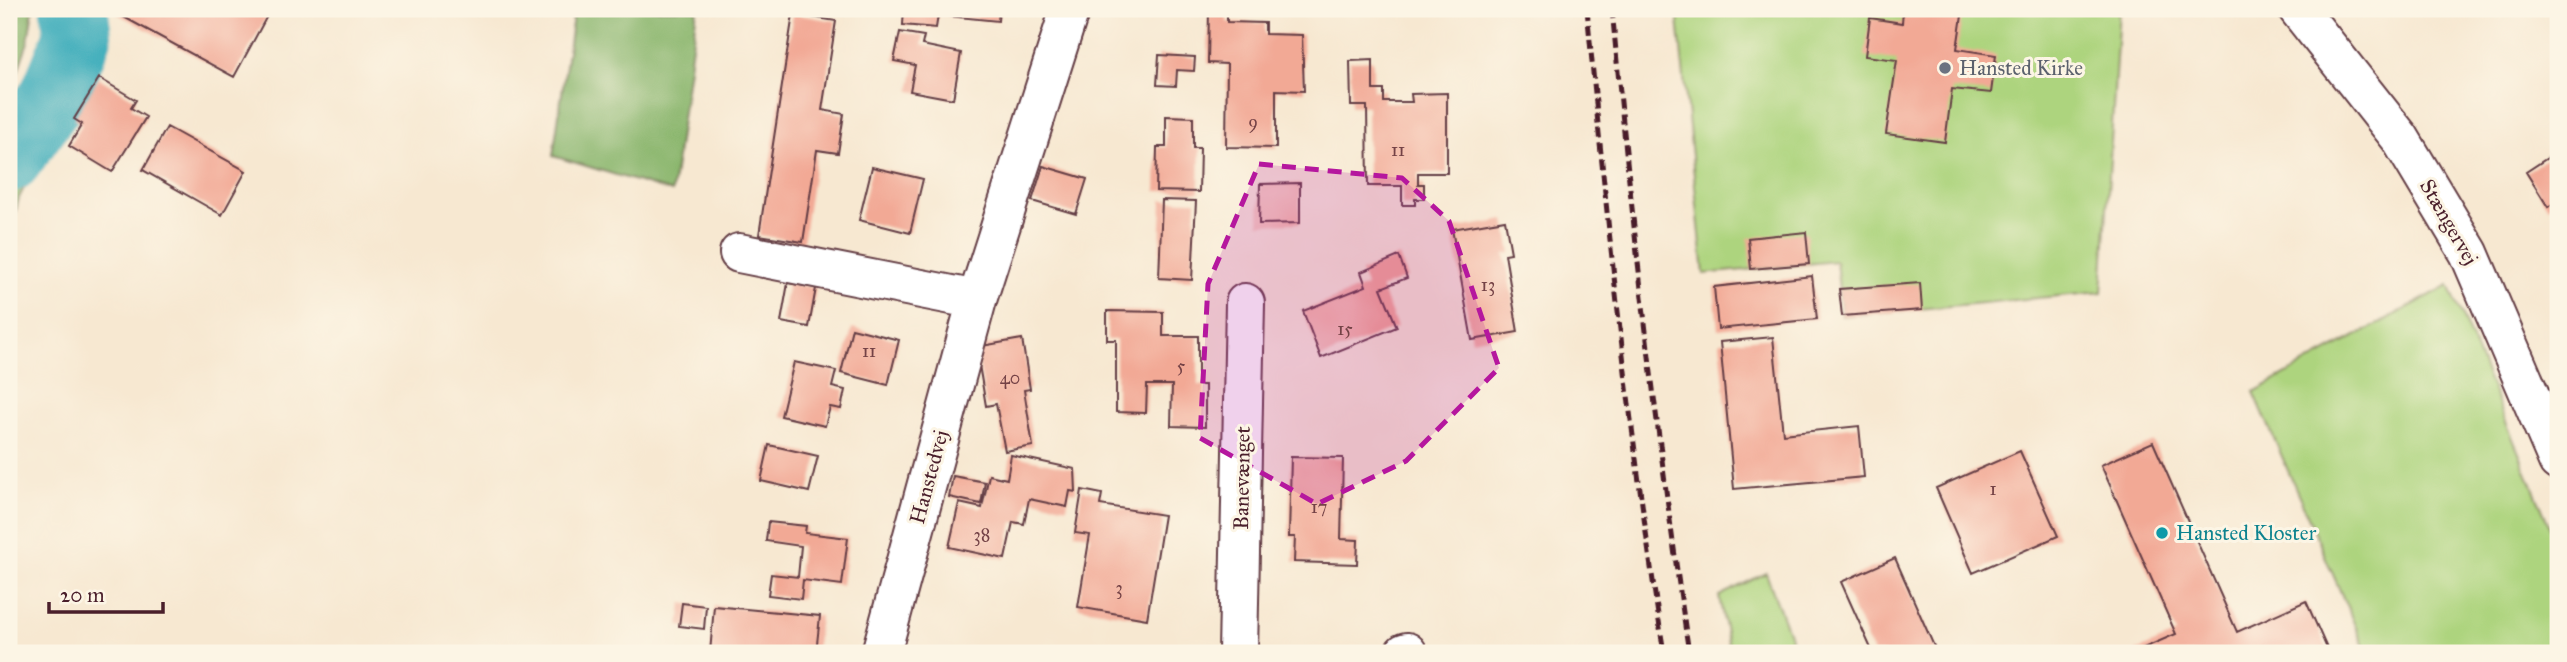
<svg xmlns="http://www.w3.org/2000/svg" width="2567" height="662" viewBox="0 0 2567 662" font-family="'IM FELL Great Primer',serif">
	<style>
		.green { fill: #add47e; stroke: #7c7a54; stroke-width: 2 }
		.forest { fill: #8ab66d; stroke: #6a6a4c; stroke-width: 2 }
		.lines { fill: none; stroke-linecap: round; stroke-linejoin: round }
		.river { stroke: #3faebc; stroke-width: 68 }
		.building { fill: #f2a995 }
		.minor-casing { stroke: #643d44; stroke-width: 42 }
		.minor { stroke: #fff; stroke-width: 38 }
		.rail { stroke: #4a1f2b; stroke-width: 5; stroke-dasharray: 10 5; stroke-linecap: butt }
		.marked { fill: #b5179e; fill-opacity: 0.2; stroke: #b5179e; stroke-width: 5; stroke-dasharray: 14 9; stroke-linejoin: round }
		.worship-dot { fill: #6b7280; stroke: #fcf5e5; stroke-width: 2.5 }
		.culture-dot { fill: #0f9aa8; stroke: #fcf5e5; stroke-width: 2.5 }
		.labels { text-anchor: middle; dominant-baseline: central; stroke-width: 6; stroke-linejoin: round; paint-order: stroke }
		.number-label { font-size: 18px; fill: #744246 }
		.worship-label { font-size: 21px; fill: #5b616d; stroke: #fcf5e5; text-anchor: start }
		.street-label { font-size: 21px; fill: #4a1f2b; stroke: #fcf5e5 }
		.culture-label { font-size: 21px; fill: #0d838f; stroke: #fcf5e5; text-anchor: start }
	</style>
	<rect width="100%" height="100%" fill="#fcf5e5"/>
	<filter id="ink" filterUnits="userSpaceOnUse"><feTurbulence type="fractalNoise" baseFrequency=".0143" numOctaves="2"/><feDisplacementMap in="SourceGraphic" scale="14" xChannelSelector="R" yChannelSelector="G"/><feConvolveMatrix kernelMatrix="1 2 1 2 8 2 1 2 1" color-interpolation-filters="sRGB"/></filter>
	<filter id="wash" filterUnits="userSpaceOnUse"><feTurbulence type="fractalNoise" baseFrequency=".00686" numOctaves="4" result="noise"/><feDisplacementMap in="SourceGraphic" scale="28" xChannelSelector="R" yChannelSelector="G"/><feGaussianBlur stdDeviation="1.57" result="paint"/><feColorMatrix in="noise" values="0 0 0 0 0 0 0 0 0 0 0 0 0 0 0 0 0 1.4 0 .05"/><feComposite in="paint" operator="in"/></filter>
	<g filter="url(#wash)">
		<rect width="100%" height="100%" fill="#f7e8d1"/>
		<path class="green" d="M 1677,9 L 2119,9 L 2102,292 L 1842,316 L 1836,261 L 1704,274 Z
			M 2449,285 L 2558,547 L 2558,653 L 2348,653 L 2364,646 L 2254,392 Z
			M 1766,573 L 1796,653 L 1730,653 L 1719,596 Z"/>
		<path class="forest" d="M 15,9 L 33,9 L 28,42 L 9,96 L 9,23 Z
			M 574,9 L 697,9 L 672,192 L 553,156 Z
			M 9,130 L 43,150 L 19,198 L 9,236 Z"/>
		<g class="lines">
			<path class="river" d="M 9,158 L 53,97 L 78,36 L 74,9"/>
		</g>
		<g id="blocks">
			<path class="building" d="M 109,9 L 254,9 L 267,16 L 234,77 Z
				M 904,9 L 999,9 L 998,21 L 938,15 L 936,28 L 903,25 Z
				M 1231,9 L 1256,9 L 1255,14 Z
				M 1903,9 L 1963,9 L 1957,49 L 1996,55 L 1991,93 L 1952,89 L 1945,142 L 1886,134 L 1897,60 L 1865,56 L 1870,18 L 1902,23 Z
				M 1209,10 L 1227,10 L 1227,22 L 1265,23 L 1265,34 L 1302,35 L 1304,91 L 1276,90 L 1276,148 L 1226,147 L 1227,64 L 1208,63 Z
				M 793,14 L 836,21 L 822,110 L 844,114 L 838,153 L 817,150 L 803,242 L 759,235 Z
				M 900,32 L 924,36 L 922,45 L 961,53 L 953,99 L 910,91 L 915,65 L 894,61 Z
				M 1159,55 L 1195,57 L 1194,71 L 1177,70 L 1176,86 L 1157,85 Z
				M 1373,60 L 1373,90 L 1384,90 L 1384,102 L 1412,102 L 1411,94 L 1447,93 L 1447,173 L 1418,173 L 1418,184 L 1424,184 L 1424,199 L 1415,199 L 1415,205 L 1402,205 L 1402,186 L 1368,186 L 1367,106 L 1351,106 L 1350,61 Z
				M 99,78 L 136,100 L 131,108 L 146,117 L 112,172 L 69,146 L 82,124 L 74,119 Z
				M 1166,116 L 1193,117 L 1193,148 L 1200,148 L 1199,192 L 1156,191 L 1157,147 L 1166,147 Z
				M 167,127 L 246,171 L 222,215 L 143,170 Z
				M 2558,151 L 2558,200 L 2548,207 L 2526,172 Z
				M 1043,166 L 1087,179 L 1076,214 L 1032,201 Z
				M 872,167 L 923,179 L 910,233 L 859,220 Z
				M 1300,183 L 1300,223 L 1259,224 L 1260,184 Z
				M 1162,200 L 1196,201 L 1192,280 L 1159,278 Z
				M 1505,220 L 1511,253 L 1505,254 L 1518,332 L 1472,340 L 1452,229 Z
				M 1806,232 L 1809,264 L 1751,269 L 1748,238 Z
				M 1399,256 L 1407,278 L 1381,288 L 1397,327 L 1321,358 L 1303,311 L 1366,286 L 1361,272 Z
				M 1812,276 L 1817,319 L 1718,329 L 1714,287 Z
				M 788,283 L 816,288 L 809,327 L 781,322 Z
				M 1920,283 L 1922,310 L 1842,316 L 1839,289 Z
				M 1107,311 L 1163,312 L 1163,336 L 1198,336 L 1198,385 L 1205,385 L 1205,427 L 1171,426 L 1172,385 L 1147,385 L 1146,413 L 1116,412 L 1116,340 L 1107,340 Z
				M 852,328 L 899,340 L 888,385 L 841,373 Z
				M 1773,337 L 1783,434 L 1859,426 L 1864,477 L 1734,489 L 1720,342 Z
				M 1022,339 L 1030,389 L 1024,390 L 1033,446 L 1005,451 L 996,404 L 986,406 L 976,347 Z
				M 794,362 L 836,371 L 832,387 L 845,390 L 841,409 L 830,407 L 825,426 L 781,416 Z
				M 2153,442 L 2237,632 L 2306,601 L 2329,653 L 2275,653 L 2273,648 L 2262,653 L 2132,653 L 2176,634 L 2101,465 Z
				M 769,445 L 818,456 L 809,492 L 761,481 Z
				M 2020,451 L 2058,536 L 1973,573 L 1936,488 Z
				M 1011,455 L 1075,469 L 1076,492 L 1070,491 L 1067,507 L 1029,499 L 1024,524 L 1013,522 L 1005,559 L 949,547 L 959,503 L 982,508 L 989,475 L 1007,479 Z
				M 1291,457 L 1343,458 L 1341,539 L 1358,540 L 1357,564 L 1294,562 L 1295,537 L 1289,537 Z
				M 953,476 L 985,482 L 981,504 L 949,497 Z
				M 1082,490 L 1102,494 L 1100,505 L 1164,515 L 1147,619 L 1078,607 L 1090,535 L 1075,533 Z
				M 768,522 L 806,526 L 805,533 L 848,538 L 842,585 L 803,580 L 801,599 L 768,595 L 771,574 L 798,577 L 801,546 L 766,541 Z
				M 1895,558 L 1937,653 L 1873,653 L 1841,582 Z
				M 682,603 L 706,606 L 704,629 L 679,626 Z
				M 714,606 L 820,616 L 816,653 L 710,653 Z"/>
		</g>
	</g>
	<g filter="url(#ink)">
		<use href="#blocks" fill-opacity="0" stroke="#643d44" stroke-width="2"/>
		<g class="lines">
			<defs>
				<path id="minor" d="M 2298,9 L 2400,138 L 2469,253 L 2558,461
					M 739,253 L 977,300
					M 881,653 L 977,300 L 1070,9
					M 1238,653 L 1245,303
					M 1404,653 L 1407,652"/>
			</defs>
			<use href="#minor" class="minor-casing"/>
			<use href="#minor" class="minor"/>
			<path class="rail" d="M 1587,9 C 1607,224 1630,439 1664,653
				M 1612,9 C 1632,224 1657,439 1689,653"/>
		</g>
	</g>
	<path class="marked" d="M 1259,164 L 1402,178 L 1449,221 L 1499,368 L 1406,461 L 1317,504 L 1200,438 L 1208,284 Z"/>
	<circle class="worship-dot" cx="1945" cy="68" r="7"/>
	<circle class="culture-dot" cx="2162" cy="533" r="7"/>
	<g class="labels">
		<g class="number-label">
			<text x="1253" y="122">9</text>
			<text x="1398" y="150">11</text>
			<text x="1488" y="285">13</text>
			<text x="1345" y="329">15</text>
			<text x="869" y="351">11</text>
			<text x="1181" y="366">5</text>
			<text x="1010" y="378">40</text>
			<text x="1993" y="489">1</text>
			<text x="1319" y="507">17</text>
			<text x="982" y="535">38</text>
			<text x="1119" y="588">3</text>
		</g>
		<g class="worship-label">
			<text x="1959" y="68">Hansted Kirke</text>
		</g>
		<g class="street-label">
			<text transform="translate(2449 222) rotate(60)">Stængervej</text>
			<text transform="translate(929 477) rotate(-75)">Hanstedvej</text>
			<text transform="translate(1242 478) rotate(-89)">Banevænget</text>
		</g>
		<g class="culture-label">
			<text x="2176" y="533">Hansted Kloster</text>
		</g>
	</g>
	<rect width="2567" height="662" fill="none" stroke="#fcf5e5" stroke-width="35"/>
	<path d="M49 602v10h114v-10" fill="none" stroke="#4a1f2b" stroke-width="3.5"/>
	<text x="60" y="602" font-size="21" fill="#4a1f2b" stroke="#fcf5e5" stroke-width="5" paint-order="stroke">20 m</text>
</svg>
